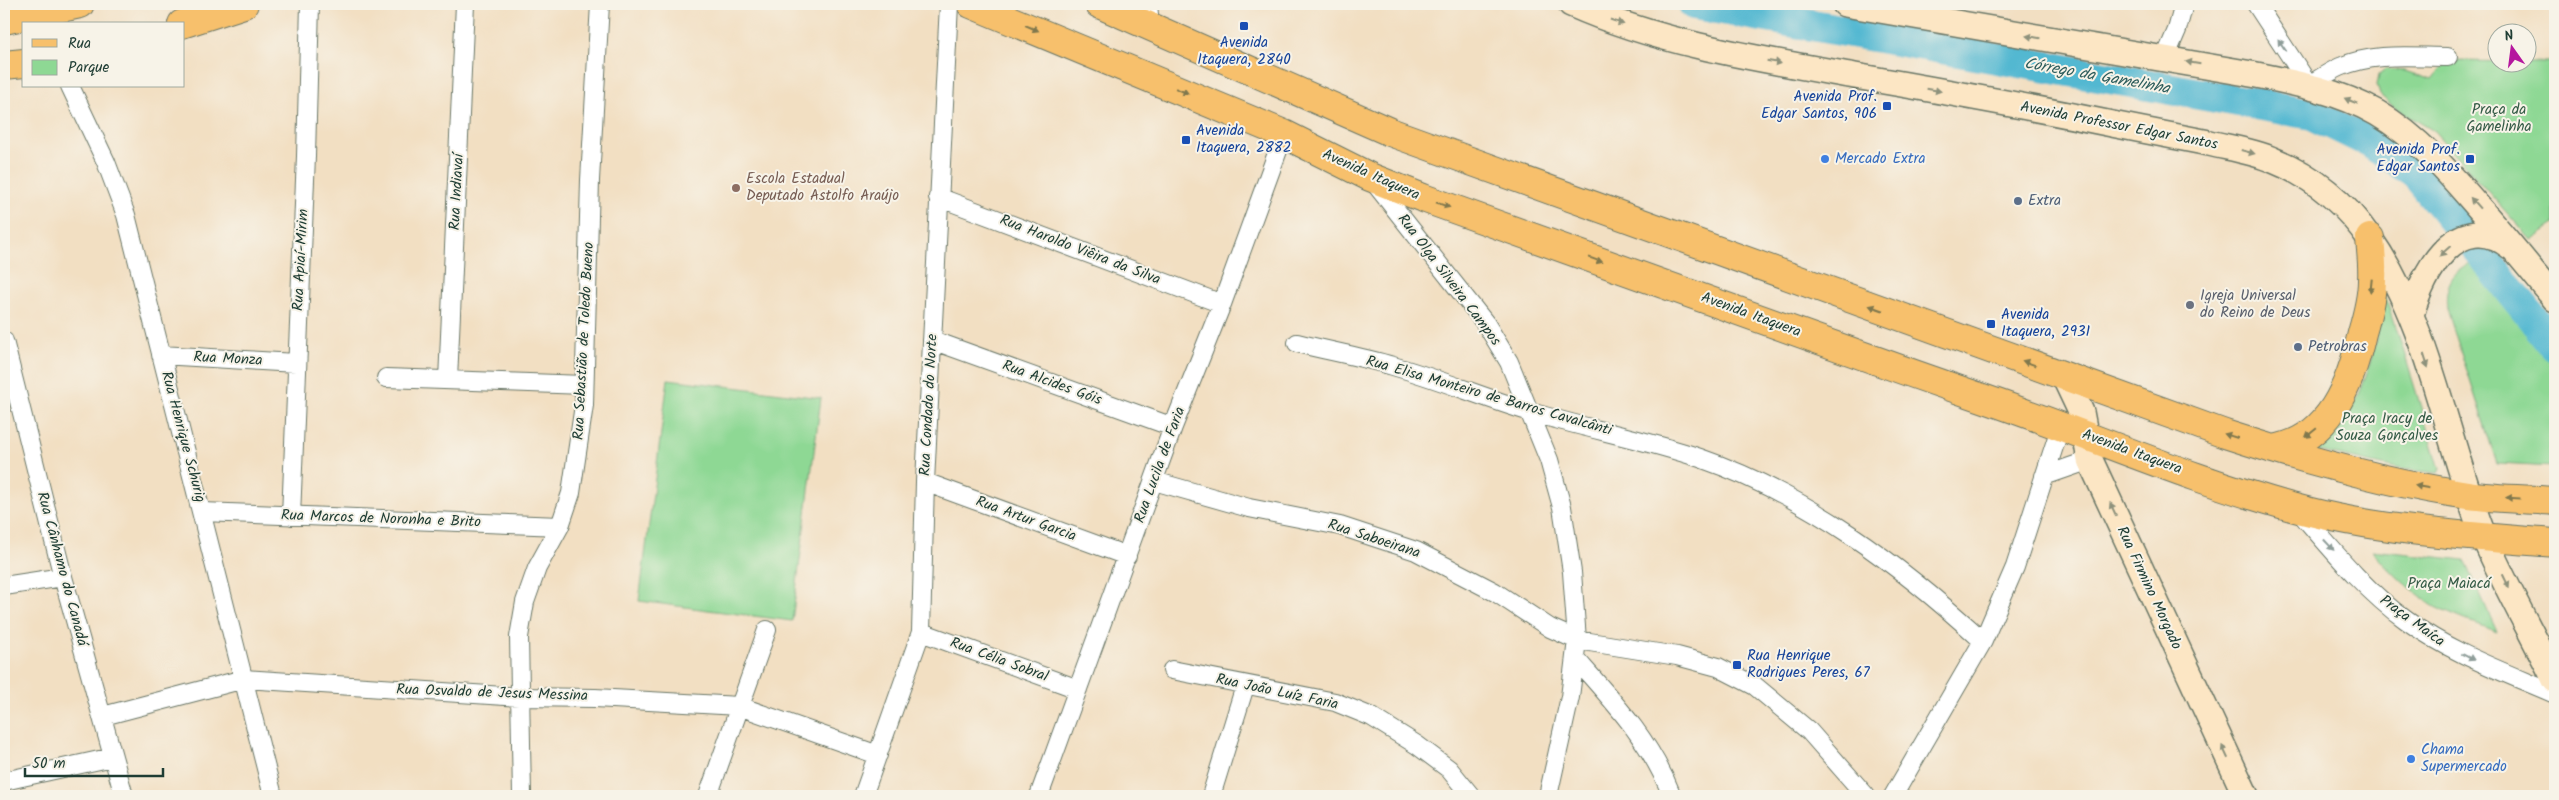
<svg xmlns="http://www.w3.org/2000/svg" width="2559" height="800" viewBox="0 0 2559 800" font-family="Kalam,sans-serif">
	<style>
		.green { fill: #8ed894; stroke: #568a64 }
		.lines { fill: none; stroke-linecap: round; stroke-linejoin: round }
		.river { stroke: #53b8d1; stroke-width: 32 }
		.street-casing { stroke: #697666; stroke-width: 20 }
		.secondary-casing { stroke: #697666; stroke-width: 28 }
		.primary-casing { stroke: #697666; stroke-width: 30 }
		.street { stroke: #fff; stroke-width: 18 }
		.secondary { stroke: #fce6c4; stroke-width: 25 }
		.primary { stroke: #f7c06c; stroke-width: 28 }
		.oneway { fill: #8e927c }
		.oneway2 { fill: #80784d }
		.oneway3 { fill: #8f9e9a }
		.transit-dot { fill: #1a4fb4; stroke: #f7f3e8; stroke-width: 2 }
		.shop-dot { fill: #3f7fe0; stroke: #f7f3e8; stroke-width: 2 }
		.education-dot { fill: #8d6e63; stroke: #f7f3e8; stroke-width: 2 }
		.service-dot { fill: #5c6f8a; stroke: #f7f3e8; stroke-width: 2 }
		.worship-dot { fill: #6b7280; stroke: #f7f3e8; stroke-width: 2 }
		.labels { text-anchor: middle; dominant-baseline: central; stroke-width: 4; stroke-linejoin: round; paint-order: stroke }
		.transit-label { font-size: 15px; fill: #164399; stroke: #f7f3e8; text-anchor: start }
		.park-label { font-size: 15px; fill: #355c47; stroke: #f7f3e8 }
		.street-label { font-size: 15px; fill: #1f3d34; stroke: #f7f3e8 }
		.shop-label { font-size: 15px; fill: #366cbe; stroke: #f7f3e8; text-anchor: start }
		.education-label { font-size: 15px; fill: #785e54; stroke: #f7f3e8; text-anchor: start }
		.service-label { font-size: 15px; fill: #4e5e75; stroke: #f7f3e8; text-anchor: start }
		.worship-label { font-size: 15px; fill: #5b616d; stroke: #f7f3e8; text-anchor: start }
		.water-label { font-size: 16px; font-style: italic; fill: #2c5c5b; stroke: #f7f3e8 }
	</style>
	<rect width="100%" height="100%" fill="#f7f3e8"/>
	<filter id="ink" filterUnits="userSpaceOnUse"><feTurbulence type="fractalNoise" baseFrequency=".02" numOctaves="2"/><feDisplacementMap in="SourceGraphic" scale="10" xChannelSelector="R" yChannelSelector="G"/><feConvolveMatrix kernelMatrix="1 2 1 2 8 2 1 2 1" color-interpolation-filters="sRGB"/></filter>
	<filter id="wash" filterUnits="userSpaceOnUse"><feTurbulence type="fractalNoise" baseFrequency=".0096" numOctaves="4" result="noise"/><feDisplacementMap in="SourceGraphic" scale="20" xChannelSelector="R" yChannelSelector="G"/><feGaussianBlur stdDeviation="1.12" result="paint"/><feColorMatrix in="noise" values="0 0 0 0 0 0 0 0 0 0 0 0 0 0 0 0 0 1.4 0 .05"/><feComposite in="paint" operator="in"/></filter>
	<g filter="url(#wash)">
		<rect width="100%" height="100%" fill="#f2dfc2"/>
		<path class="green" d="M 2448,61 L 2549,62 L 2555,91 L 2555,224 L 2531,240 L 2434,131 L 2394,107 L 2380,95 L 2377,85 L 2379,74 L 2385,69 L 2405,71 L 2432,80 Z
			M 2479,262 L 2486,263 L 2491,267 L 2555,349 L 2555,467 L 2497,464 L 2447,309 C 2444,285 2453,267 2479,262 Z
			M 2384,297 L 2389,304 L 2440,469 L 2438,473 L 2401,469 L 2314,450 C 2360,428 2377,343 2384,297 Z
			M 668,379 L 821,398 L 792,621 L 639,601 Z
			M 2372,550 L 2465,560 L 2497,632 C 2477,624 2455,617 2436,607 C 2412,593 2390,571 2372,550 Z"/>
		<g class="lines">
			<path class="river" d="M 1694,4 L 2312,114 L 2371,143 L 2416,174 L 2461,229
				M 2475,246 L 2555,346"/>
		</g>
	</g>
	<g filter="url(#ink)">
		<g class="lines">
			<defs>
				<path id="street" d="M 1148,4 L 1150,25
					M 2256,4 L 2309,85 C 2319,79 2329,72 2340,67 C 2375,52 2412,57 2448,57
					M 2165,58 L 2177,30 L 2184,4
					M 70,86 L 106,162 L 126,215 L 273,796
					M 1373,181 L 1486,324 L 1509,362 L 1549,460 L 1562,507 L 1572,572 L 1577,640 L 1570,697 L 1548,796
					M 938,197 L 1222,304
					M 932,340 L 1173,427
					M 4,341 L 63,577 L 124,796
					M 1297,343 C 1329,351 1362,357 1393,366 C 1440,379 1484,398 1531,412 C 1587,429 1644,439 1700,458 C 1807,495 1900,565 1983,641
					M 161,355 L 296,363
					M 386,378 L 584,385
					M 448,380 L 465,4
					M 2044,476 L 2090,460
					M 1154,481 L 1249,508 L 1340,526 L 1416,551 L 1495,592 L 1550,628 L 1577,640 L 1677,656 L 1718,667 L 1755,686 L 1809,731 L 1866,796
					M 925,482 L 1127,556
					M 2297,509 C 2330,547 2364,590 2406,620 C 2451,653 2504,672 2555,694
					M 202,512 L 560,526
					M 291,516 L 306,156 L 310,4
					M 4,586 L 63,577
					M 921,632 L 1078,689
					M 1575,658 C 1613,701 1651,741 1672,796
					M 1172,670 L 1335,702 L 1372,717 L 1417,745 L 1449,769 L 1471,796
					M 103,716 L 244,679 L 519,697 L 595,698 L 739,706 L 878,755
					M 4,781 L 113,757
					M 522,796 L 519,637 L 525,602 L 537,568 L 560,526 L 571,493 L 584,405 L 590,180 L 600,4
					M 708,796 L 767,630
					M 863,796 L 921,632 L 925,482 L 949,4
					M 1039,796 L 1173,427 L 1222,304 L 1284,134
					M 1211,796 L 1245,686
					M 1893,796 L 1983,641 L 2015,567 L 2061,425"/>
				<path id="secondary" d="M 1571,4 C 1661,44 1759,59 1855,76 C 1943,91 2030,107 2117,125 C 2148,131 2178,137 2209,143 C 2230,148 2253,151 2273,160 C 2313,176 2346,204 2370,239 C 2431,326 2445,440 2484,537 C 2505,586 2532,633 2555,680
					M 1845,4 L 2246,73 C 2291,82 2336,90 2377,113 C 2418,137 2449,173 2480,209 C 2505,238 2531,269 2555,299
					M 2411,315 C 2423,272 2458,206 2511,247
					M 2064,376 L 2081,412 L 2090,460 L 2246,796"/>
				<path id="primary" d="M 971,4 L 1284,134 L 1370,177 L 1423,198 C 1612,266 1801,335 1991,401 C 2092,436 2192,480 2295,508 C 2379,531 2469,536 2555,543
					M 1099,4 L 1390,132 L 2225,434 C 2305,460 2386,483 2468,495 C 2497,499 2526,499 2555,501
					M 4,20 L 80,4
					M 182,24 L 244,4
					M 4,65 L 24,63
					M 2272,449 C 2330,441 2351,383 2362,333 C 2367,316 2372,298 2372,280 C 2373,266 2371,252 2370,238"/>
			</defs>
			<use href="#street" class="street-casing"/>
			<use href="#secondary" class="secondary-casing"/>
			<use href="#primary" class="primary-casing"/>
			<use href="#street" class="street"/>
			<use href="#secondary" class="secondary"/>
			<use href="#primary" class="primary"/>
		</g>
		<defs><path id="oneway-solid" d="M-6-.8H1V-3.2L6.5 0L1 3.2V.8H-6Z" transform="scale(1.25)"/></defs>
		<g class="oneway">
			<use href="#oneway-solid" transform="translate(1617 22) rotate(19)"/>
			<use href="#oneway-solid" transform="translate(2033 37) rotate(-171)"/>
			<use href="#oneway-solid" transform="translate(1774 62) rotate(10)"/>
			<use href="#oneway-solid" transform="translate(2193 63) rotate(-170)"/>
			<use href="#oneway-solid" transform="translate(1934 90) rotate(10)"/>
			<use href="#oneway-solid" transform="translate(2351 101) rotate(-157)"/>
			<use href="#oneway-solid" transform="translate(2248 152) rotate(15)"/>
			<use href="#oneway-solid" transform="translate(2475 203) rotate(-131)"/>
			<use href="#oneway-solid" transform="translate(2445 251) rotate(138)"/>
			<use href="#oneway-solid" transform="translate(2426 361) rotate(72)"/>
			<use href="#oneway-solid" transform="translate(2113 509) rotate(-115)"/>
			<use href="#oneway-solid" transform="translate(2506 581) rotate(64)"/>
			<use href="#oneway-solid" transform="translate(2225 752) rotate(-115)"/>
		</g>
		<g class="oneway2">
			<use href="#oneway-solid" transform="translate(1032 28) rotate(23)"/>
			<use href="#oneway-solid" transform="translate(1182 91) rotate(23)"/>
			<use href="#oneway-solid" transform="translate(1443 205) rotate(20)"/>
			<use href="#oneway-solid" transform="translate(1596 260) rotate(20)"/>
			<use href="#oneway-solid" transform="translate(2371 286) rotate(96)"/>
			<use href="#oneway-solid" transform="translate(1876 308) rotate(-160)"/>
			<use href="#oneway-solid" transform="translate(2029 363) rotate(-160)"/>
			<use href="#oneway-solid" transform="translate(2311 433) rotate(141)"/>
			<use href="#oneway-solid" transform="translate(2231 436) rotate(-162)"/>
			<use href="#oneway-solid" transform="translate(2422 487) rotate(-170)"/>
			<use href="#oneway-solid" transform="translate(2513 498) rotate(-177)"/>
		</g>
		<g class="oneway3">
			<use href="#oneway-solid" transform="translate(2282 45) rotate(-124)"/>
			<use href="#oneway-solid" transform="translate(2329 545) rotate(47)"/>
			<use href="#oneway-solid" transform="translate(2468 657) rotate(27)"/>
		</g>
	</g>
	<g class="transit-dot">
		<rect x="1239" y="21" width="10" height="10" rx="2.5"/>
		<rect x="1882" y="101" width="10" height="10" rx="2.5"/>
		<rect x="1181" y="135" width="10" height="10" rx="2.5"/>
		<rect x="2465" y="154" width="10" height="10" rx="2.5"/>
		<rect x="1986" y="319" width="10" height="10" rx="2.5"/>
		<rect x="1732" y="660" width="10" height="10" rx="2.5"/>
	</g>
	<g class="shop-dot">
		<circle cx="1825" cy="159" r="5"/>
		<circle cx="2411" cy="759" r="5"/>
	</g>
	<circle class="education-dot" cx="736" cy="188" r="5"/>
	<g class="service-dot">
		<circle cx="2018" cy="201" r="5"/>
		<circle cx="2298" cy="347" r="5"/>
	</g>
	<circle class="worship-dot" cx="2190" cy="305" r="5"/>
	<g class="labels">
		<g class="transit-label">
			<text x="1244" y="43" text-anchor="middle">Avenida<tspan x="1244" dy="17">Itaquera, 2840</tspan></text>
			<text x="1877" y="97" text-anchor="end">Avenida Prof.<tspan x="1877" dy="17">Edgar Santos, 906</tspan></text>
			<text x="1196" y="131">Avenida<tspan x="1196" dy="17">Itaquera, 2882</tspan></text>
			<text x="2460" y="150" text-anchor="end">Avenida Prof.<tspan x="2460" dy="17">Edgar Santos</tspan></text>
			<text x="2001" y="315">Avenida<tspan x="2001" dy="17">Itaquera, 2931</tspan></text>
			<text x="1747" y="656">Rua Henrique<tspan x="1747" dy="17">Rodrigues Peres, 67</tspan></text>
		</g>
		<g class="park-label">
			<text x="2499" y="110">Praça da<tspan x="2499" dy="17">Gamelinha</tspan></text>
			<text x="2387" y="419">Praça Iracy de<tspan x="2387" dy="17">Souza Gonçalves</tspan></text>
			<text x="2449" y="584">Praça Maiacá</text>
		</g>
		<g class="street-label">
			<text transform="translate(2119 126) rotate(11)">Avenida Professor Edgar Santos</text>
			<text transform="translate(1371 175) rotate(24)">Avenida Itaquera</text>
			<text transform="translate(457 192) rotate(-87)">Rua Indiavaí</text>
			<text transform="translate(1080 250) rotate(21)">Rua Haroldo Viêira da Silva</text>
			<text transform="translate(301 260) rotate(-87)">Rua Apiaí-Mirim</text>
			<text transform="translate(1449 280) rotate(53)">Rua Olga Silveira Campos</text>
			<text transform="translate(1751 315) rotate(20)">Avenida Itaquera</text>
			<text transform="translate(584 341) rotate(-87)">Rua Sebastião de Toledo Bueno</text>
			<text transform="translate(228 359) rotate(3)">Rua Monza</text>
			<text transform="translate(1052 383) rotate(20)">Rua Alcides Góis</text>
			<text transform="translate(1489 396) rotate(16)">Rua Elisa Monteiro de Barros Cavalcânti</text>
			<text transform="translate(929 405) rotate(-87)">Rua Condado do Norte</text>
			<text transform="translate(183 437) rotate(75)">Rua Henrique Schurig</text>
			<text transform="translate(2132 452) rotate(20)">Avenida Itaquera</text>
			<text transform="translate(1160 465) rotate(-70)">Rua Lucila de Faria</text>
			<text transform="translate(381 519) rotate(2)">Rua Marcos de Noronha e Brito</text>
			<text transform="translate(1026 519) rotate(20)">Rua Artur Garcia</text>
			<text transform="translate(1374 539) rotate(18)">Rua Saboeirana</text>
			<text transform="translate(62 569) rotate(75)">Rua Cânhamo do Canadá</text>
			<text transform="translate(2149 588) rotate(65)">Rua Firmino Morgado</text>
			<text transform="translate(2412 621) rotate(36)">Praça Maíca</text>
			<text transform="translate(999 660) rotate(20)">Rua Célia Sobral</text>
			<text transform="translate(1277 692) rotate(12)">Rua João Luíz Faria</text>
			<text transform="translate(492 693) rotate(2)">Rua Osvaldo de Jesus Messina</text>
		</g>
		<g class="shop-label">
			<text x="1835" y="159">Mercado Extra</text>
			<text x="2421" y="750">Chama<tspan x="2421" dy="17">Supermercado</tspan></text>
		</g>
		<g class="education-label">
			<text x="746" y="179">Escola Estadual<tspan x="746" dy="17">Deputado Astolfo Araújo</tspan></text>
		</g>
		<g class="service-label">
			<text x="2028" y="201">Extra</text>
			<text x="2308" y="347">Petrobras</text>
		</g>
		<g class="worship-label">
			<text x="2200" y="296">Igreja Universal<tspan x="2200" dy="17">do Reino de Deus</tspan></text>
		</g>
		<g class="water-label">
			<text transform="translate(2097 76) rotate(10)">Córrego da Gamelinha</text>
		</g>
	</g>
	<rect width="2559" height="800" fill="none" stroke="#f7f3e8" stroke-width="20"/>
	<rect x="22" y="22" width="162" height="65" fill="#f7f3e8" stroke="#a1aaa0"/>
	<rect x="32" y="39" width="25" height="8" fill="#f7c06c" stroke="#a1aaa0"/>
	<text x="68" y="48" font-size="15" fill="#1f3d34">Rua</text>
	<rect x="32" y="60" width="25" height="15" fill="#8ed894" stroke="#a1aaa0"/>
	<text x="68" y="72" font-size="15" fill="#1f3d34">Parque</text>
	<g transform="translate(2512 48) rotate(346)"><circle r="24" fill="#f7f3e8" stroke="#a1aaa0"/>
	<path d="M0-4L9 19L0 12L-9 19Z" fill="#b5179e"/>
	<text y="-8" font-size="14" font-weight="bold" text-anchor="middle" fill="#1f3d34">N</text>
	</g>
	<path d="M25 768v8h138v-8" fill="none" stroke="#1f3d34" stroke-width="2.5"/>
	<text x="32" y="768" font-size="15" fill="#1f3d34" stroke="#f7f3e8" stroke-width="4" paint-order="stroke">50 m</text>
</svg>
